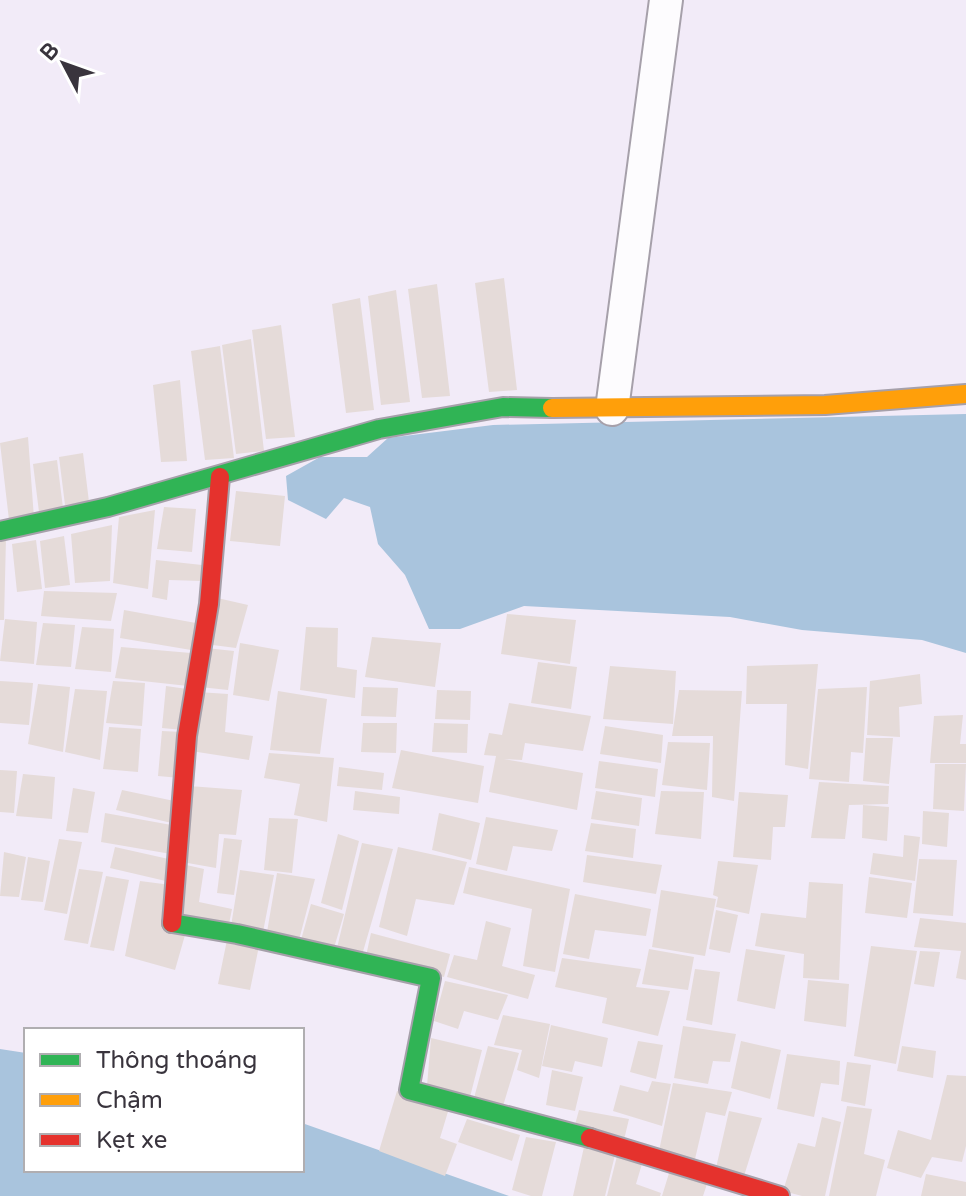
<svg xmlns="http://www.w3.org/2000/svg" width="966" height="1196" viewBox="0 0 966 1196" font-family="'Varela Round',sans-serif">
	<style>
		.water { fill: #a9c4dd }
		.building { fill: #e5dbd9 }
		.lines { fill: none; stroke-linecap: round; stroke-linejoin: round }
		.street-casing { stroke: #a6a0aa; stroke-width: 36 }
		.fast-casing { stroke: #a6a0aa; stroke-width: 22 }
		.slow-casing { stroke: #a6a0aa; stroke-width: 22 }
		.jam-casing { stroke: #a6a0aa; stroke-width: 22 }
		.street { stroke: #fdfcfe; stroke-width: 32 }
		.fast { stroke: #30b455; stroke-width: 18 }
		.slow { stroke: #ff9f0a; stroke-width: 18 }
		.jam { stroke: #e5322d; stroke-width: 18 }
	</style>
	<rect width="100%" height="100%" fill="#f2ebf8"/>
	<path class="water" d="M 966,414 L 966,653 L 922,640 L 802,630 L 730,617 L 524,606 L 460,629 L 429,629 L 405,575 L 378,544 L 370,507 L 344,498 L 326,519 L 288,500 L 286,476 L 320,457 L 367,457 L 388,438 L 493,425 Z
		M 0,1049 L 26,1053 L 26,1170 L 302,1170 L 302,1123 L 509,1196 L 0,1196 Z"/>
	<path class="building" d="M 504,278 L 517,390 L 489,392 L 475,283 Z
		M 437,284 L 450,396 L 422,398 L 408,289 Z
		M 396,290 L 410,402 L 381,405 L 368,296 Z
		M 360,298 L 374,410 L 346,413 L 332,304 Z
		M 281,325 L 295,437 L 266,439 L 252,330 Z
		M 251,339 L 264,451 L 236,454 L 222,345 Z
		M 220,346 L 234,458 L 205,460 L 191,351 Z
		M 180,380 L 187,461 L 161,462 L 153,385 Z
		M 28,437 L 34,518 L 9,520 L 0,443 Z
		M 83,453 L 89,502 L 65,505 L 59,457 Z
		M 57,460 L 63,508 L 39,512 L 33,464 Z
		M 236,491 L 285,496 L 280,546 L 230,541 Z
		M 164,507 L 196,509 L 192,552 L 157,549 Z
		M 155,510 L 148,589 L 113,583 L 119,517 Z
		M 112,525 L 110,581 L 75,583 L 71,534 Z
		M 64,536 L 70,585 L 45,588 L 40,541 Z
		M 6,538 L 4,620 L 0,620 L 0,540 Z
		M 36,540 L 42,589 L 17,592 L 12,544 Z
		M 156,560 L 202,565 L 202,581 L 169,580 L 167,600 L 152,597 Z
		M 44,591 L 117,593 L 111,621 L 41,616 Z
		M 213,597 L 248,605 L 236,648 L 205,644 Z
		M 124,610 L 196,623 L 191,650 L 120,638 Z
		M 507,614 L 576,620 L 570,664 L 501,654 Z
		M 5,619 L 37,622 L 34,664 L 0,661 Z
		M 43,623 L 75,625 L 71,667 L 36,665 Z
		M 82,627 L 114,629 L 111,672 L 75,669 Z
		M 306,627 L 338,628 L 337,667 L 357,670 L 355,698 L 300,690 Z
		M 372,637 L 441,643 L 435,687 L 365,677 Z
		M 240,643 L 279,650 L 269,701 L 233,695 Z
		M 121,647 L 191,653 L 188,686 L 115,678 Z
		M 206,648 L 234,651 L 228,690 L 200,687 Z
		M 538,662 L 577,667 L 571,709 L 531,703 Z
		M 818,664 L 808,769 L 785,765 L 787,704 L 746,704 L 747,666 Z
		M 610,666 L 676,671 L 673,724 L 603,719 Z
		M 920,674 L 922,704 L 899,707 L 900,737 L 867,735 L 870,681 Z
		M 0,681 L 33,683 L 29,725 L 0,723 Z
		M 113,681 L 145,683 L 142,726 L 106,723 Z
		M 38,684 L 70,687 L 63,752 L 28,744 Z
		M 166,686 L 187,689 L 183,730 L 162,728 Z
		M 363,687 L 398,688 L 396,717 L 361,716 Z
		M 867,687 L 863,753 L 851,752 L 849,782 L 809,779 L 818,689 Z
		M 75,689 L 107,691 L 100,760 L 65,752 Z
		M 437,690 L 471,691 L 470,720 L 435,719 Z
		M 679,690 L 742,691 L 734,801 L 712,797 L 713,736 L 672,736 Z
		M 278,691 L 327,699 L 320,754 L 270,750 Z
		M 198,692 L 228,694 L 225,732 L 253,736 L 249,760 L 191,751 Z
		M 509,703 L 591,716 L 583,751 L 525,743 L 522,760 L 504,759 L 583,773 L 577,810 L 489,792 L 496,756 L 484,755 L 489,733 L 502,735 Z
		M 963,715 L 960,744 L 966,744 L 966,763 L 930,763 L 934,716 Z
		M 363,723 L 397,723 L 396,753 L 361,752 Z
		M 434,723 L 468,724 L 467,753 L 432,752 Z
		M 605,726 L 663,735 L 661,763 L 600,754 Z
		M 109,727 L 141,729 L 138,772 L 103,769 Z
		M 162,731 L 182,732 L 180,778 L 158,776 Z
		M 866,738 L 893,738 L 889,784 L 863,781 Z
		M 668,742 L 710,743 L 707,790 L 662,785 Z
		M 401,750 L 484,766 L 478,803 L 392,788 Z
		M 269,753 L 334,758 L 327,822 L 294,815 L 300,784 L 264,778 Z
		M 599,761 L 658,769 L 655,797 L 595,788 Z
		M 935,764 L 966,764 L 964,811 L 933,809 Z
		M 339,767 L 384,773 L 382,790 L 337,786 Z
		M 0,770 L 17,771 L 14,813 L 0,812 Z
		M 23,774 L 55,777 L 52,819 L 16,816 Z
		M 819,782 L 889,786 L 888,804 L 849,805 L 845,839 L 811,838 Z
		M 189,786 L 242,790 L 236,835 L 219,834 L 216,868 L 182,862 Z
		M 73,788 L 95,792 L 88,833 L 66,831 Z
		M 122,790 L 179,802 L 176,824 L 116,810 Z
		M 355,791 L 400,797 L 399,814 L 353,810 Z
		M 596,791 L 642,798 L 639,826 L 591,819 Z
		M 661,791 L 704,792 L 701,839 L 655,834 Z
		M 739,792 L 788,795 L 785,827 L 773,827 L 771,860 L 733,857 Z
		M 863,805 L 889,807 L 887,841 L 862,838 Z
		M 923,811 L 949,813 L 947,847 L 922,844 Z
		M 105,813 L 177,826 L 171,854 L 101,842 Z
		M 439,813 L 480,823 L 471,860 L 432,850 Z
		M 486,817 L 558,830 L 552,851 L 513,846 L 507,871 L 476,864 Z
		M 269,818 L 298,819 L 292,873 L 264,870 Z
		M 591,823 L 636,829 L 633,858 L 585,851 Z
		M 338,834 L 359,841 L 342,910 L 321,903 Z
		M 904,835 L 920,837 L 915,881 L 870,874 L 873,853 L 903,857 Z
		M 224,838 L 242,840 L 234,895 L 217,893 Z
		M 59,839 L 82,842 L 67,914 L 44,910 Z
		M 362,843 L 393,849 L 362,955 L 337,948 Z
		M 115,847 L 173,860 L 170,882 L 110,868 Z
		M 398,847 L 467,862 L 454,905 L 416,899 L 407,936 L 379,927 Z
		M 4,852 L 26,857 L 19,897 L 0,896 Z
		M 587,855 L 662,865 L 656,894 L 583,882 Z
		M 28,857 L 50,861 L 43,902 L 21,900 Z
		M 919,859 L 957,860 L 953,916 L 913,913 Z
		M 718,861 L 758,865 L 749,914 L 716,907 L 718,897 L 713,895 Z
		M 182,864 L 204,869 L 199,902 L 232,909 L 228,929 L 174,921 Z
		M 469,867 L 570,889 L 555,972 L 523,966 L 532,909 L 463,893 Z
		M 79,869 L 103,872 L 88,944 L 64,940 Z
		M 240,870 L 274,875 L 263,932 L 231,926 Z
		M 277,873 L 315,879 L 299,940 L 267,932 Z
		M 106,876 L 129,880 L 114,951 L 90,947 Z
		M 869,877 L 912,883 L 907,918 L 865,913 Z
		M 140,881 L 171,885 L 185,935 L 175,970 L 125,956 Z
		M 809,882 L 843,884 L 839,980 L 803,978 L 804,954 L 755,946 L 761,913 L 806,918 Z
		M 661,890 L 716,899 L 705,956 L 652,947 Z
		M 575,894 L 651,909 L 646,936 L 595,930 L 589,959 L 563,954 Z
		M 311,904 L 344,914 L 334,948 L 301,940 Z
		M 716,910 L 738,915 L 730,953 L 709,949 Z
		M 920,918 L 966,923 L 966,980 L 956,978 L 961,951 L 914,947 Z
		M 486,921 L 511,928 L 502,966 L 535,975 L 528,999 L 447,977 L 454,955 L 477,960 Z
		M 371,933 L 450,954 L 444,977 L 366,956 Z
		M 227,940 L 259,946 L 250,990 L 218,984 Z
		M 871,946 L 917,951 L 896,1064 L 854,1056 Z
		M 649,949 L 694,957 L 688,990 L 642,984 Z
		M 746,949 L 785,955 L 775,1009 L 737,1001 Z
		M 920,951 L 940,952 L 934,987 L 914,984 Z
		M 562,958 L 641,969 L 636,987 L 670,991 L 658,1036 L 602,1023 L 607,998 L 555,987 Z
		M 695,969 L 720,972 L 712,1025 L 686,1020 Z
		M 808,980 L 849,984 L 846,1027 L 804,1021 Z
		M 445,981 L 508,995 L 498,1020 L 464,1011 L 458,1029 L 434,1021 Z
		M 503,1015 L 550,1024 L 539,1078 L 517,1070 L 522,1050 L 494,1045 Z
		M 551,1025 L 608,1038 L 602,1067 L 575,1061 L 572,1072 L 542,1066 Z
		M 683,1026 L 736,1034 L 730,1062 L 713,1061 L 708,1084 L 674,1078 Z
		M 431,1038 L 482,1050 L 470,1097 L 427,1086 Z
		M 638,1041 L 663,1045 L 656,1079 L 630,1072 Z
		M 741,1041 L 781,1050 L 770,1099 L 731,1088 Z
		M 488,1046 L 519,1053 L 503,1106 L 474,1098 Z
		M 902,1046 L 936,1051 L 933,1078 L 897,1071 Z
		M 787,1054 L 840,1061 L 839,1085 L 821,1083 L 814,1117 L 777,1109 Z
		M 847,1062 L 871,1065 L 865,1106 L 841,1101 Z
		M 552,1070 L 583,1077 L 575,1111 L 546,1105 Z
		M 947,1075 L 966,1076 L 966,1146 L 962,1162 L 932,1157 L 921,1178 L 887,1168 L 898,1130 L 931,1140 Z
		M 652,1081 L 671,1084 L 662,1126 L 613,1111 L 620,1085 L 648,1092 Z
		M 673,1083 L 732,1092 L 725,1116 L 706,1112 L 695,1159 L 659,1151 Z
		M 397,1091 L 450,1105 L 440,1138 L 457,1144 L 445,1176 L 379,1151 Z
		M 847,1106 L 872,1109 L 864,1154 L 885,1160 L 876,1196 L 829,1196 Z
		M 579,1110 L 629,1119 L 623,1144 L 573,1132 Z
		M 729,1111 L 762,1118 L 744,1176 L 716,1168 Z
		M 822,1117 L 841,1122 L 825,1196 L 802,1196 L 783,1191 L 798,1143 L 815,1147 Z
		M 467,1119 L 520,1135 L 512,1161 L 458,1142 Z
		M 526,1137 L 556,1142 L 542,1196 L 531,1196 L 512,1190 Z
		M 584,1147 L 615,1155 L 605,1196 L 573,1196 Z
		M 618,1152 L 644,1157 L 636,1184 L 661,1193 L 660,1196 L 607,1196 Z
		M 670,1170 L 708,1181 L 703,1196 L 662,1196 Z
		M 926,1174 L 966,1182 L 966,1196 L 921,1196 Z"/>
	<g class="lines">
		<defs>
			<path id="street" d="M 612,409 L 666,0"/>
			<path id="fast" d="M 0,531 L 108,507 L 379,429 L 503,407 L 552,408
				M 172,923 L 237,934 L 431,978 L 409,1090 L 590,1138"/>
			<path id="slow" d="M 552,408 L 825,405 L 966,394"/>
			<path id="jam" d="M 172,923 L 187,736 L 209,604 L 220,477
				M 590,1138 L 780,1196"/>
		</defs>
		<use href="#street" class="street-casing"/>
		<use href="#fast" class="fast-casing"/>
		<use href="#slow" class="slow-casing"/>
		<use href="#jam" class="jam-casing"/>
		<use href="#street" class="street"/>
		<use href="#fast" class="fast"/>
		<use href="#slow" class="slow"/>
		<use href="#jam" class="jam"/>
	</g>
	<rect x="24" y="1028" width="280" height="144" fill="#ffffff" stroke="#b0aeb1" stroke-width="2"/>
	<rect x="40" y="1054" width="40" height="12" fill="#30b455" stroke="#b0aeb1" stroke-width="2"/>
	<text x="96" y="1068" font-size="24" fill="#39343d">Thông thoáng</text>
	<rect x="40" y="1094" width="40" height="12" fill="#ff9f0a" stroke="#b0aeb1" stroke-width="2"/>
	<text x="96" y="1108" font-size="24" fill="#39343d">Chậm</text>
	<rect x="40" y="1134" width="40" height="12" fill="#e5322d" stroke="#b0aeb1" stroke-width="2"/>
	<text x="96" y="1148" font-size="24" fill="#39343d">Kẹt xe</text>
	<g transform="translate(64 64) rotate(311)" stroke="#ffffff" stroke-width="6" paint-order="stroke">
	<path d="M0-6L14 30L0 20L-14 30Z" fill="#39343d"/>
	<text y="-12" font-size="22" font-weight="bold" text-anchor="middle" fill="#39343d">B</text>
	</g>
</svg>
